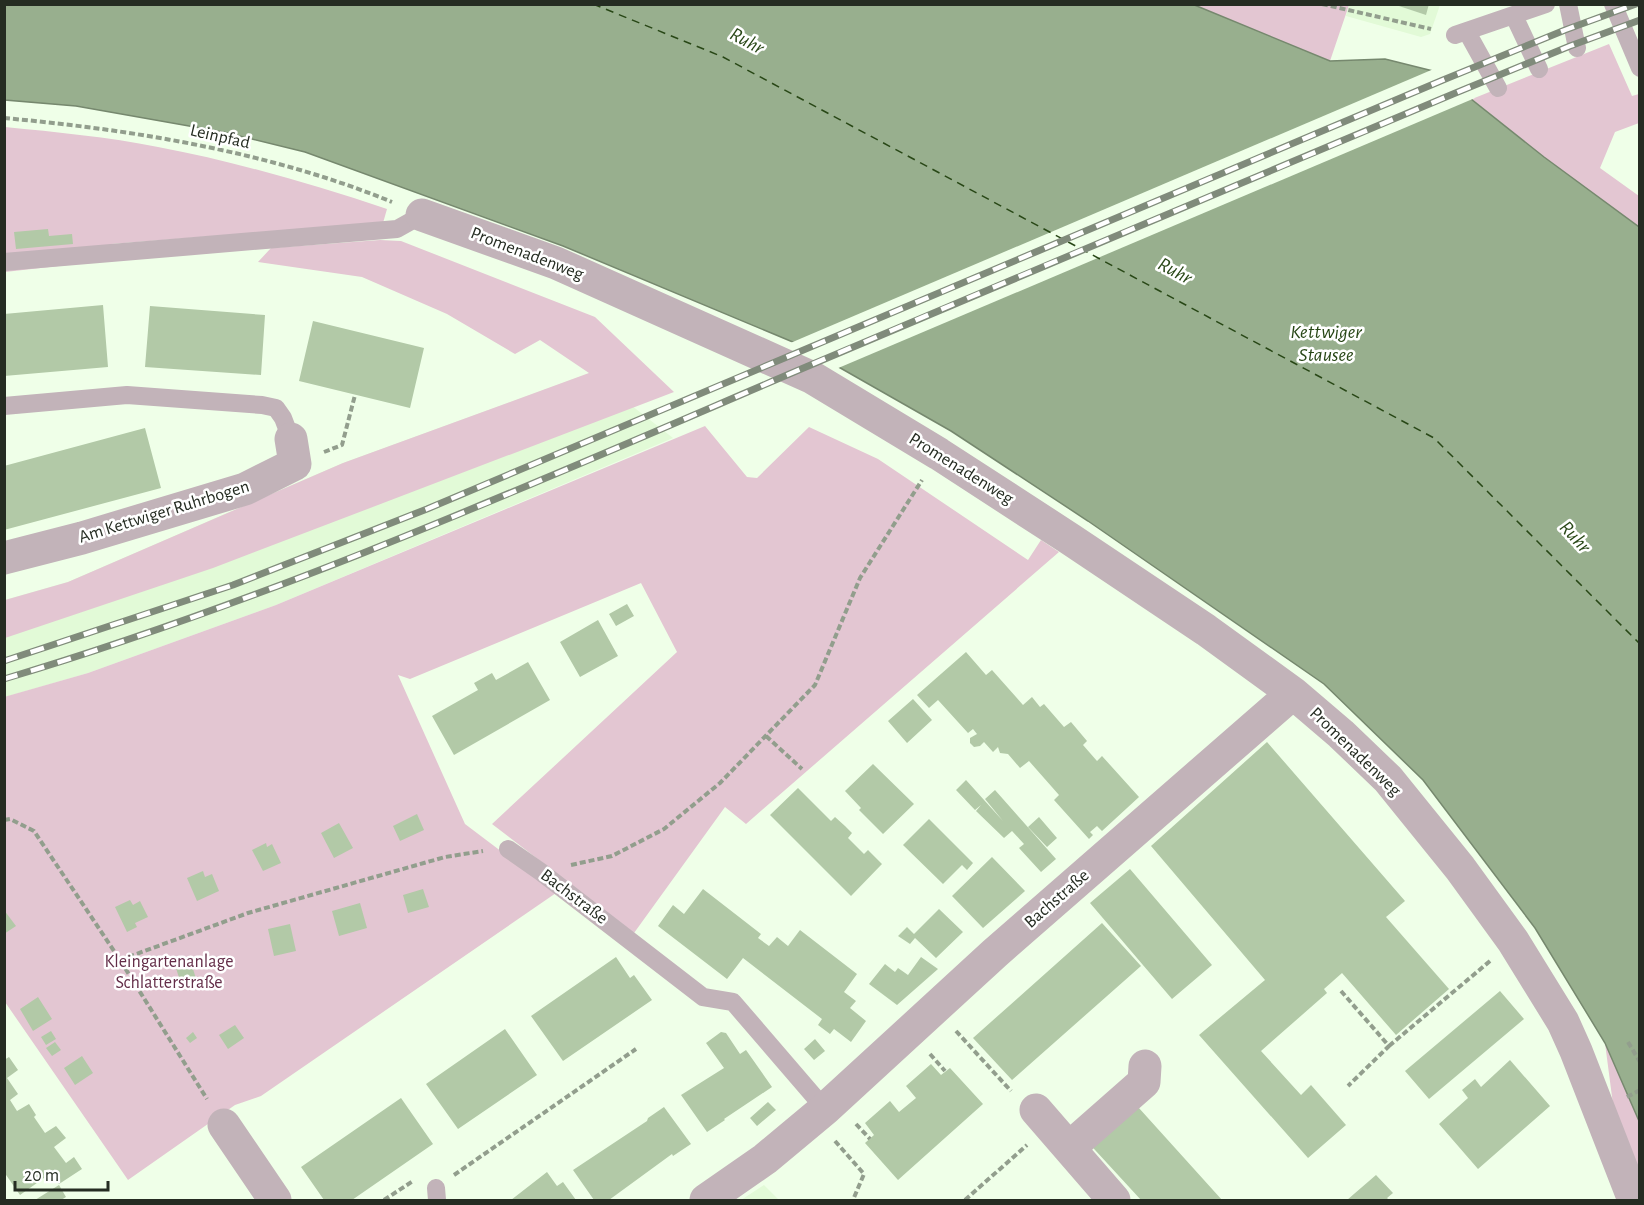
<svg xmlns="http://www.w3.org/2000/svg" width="1644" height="1205" viewBox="0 0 1644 1205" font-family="'Alegreya Sans',sans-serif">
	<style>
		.built { fill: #e2fad7 }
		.green { fill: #e3c6d2 }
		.water { fill: #98af8e; stroke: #76886e; stroke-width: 1.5 }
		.pier { fill: #efffe8 }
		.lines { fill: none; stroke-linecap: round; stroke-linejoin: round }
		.ferry { stroke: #284716; stroke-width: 1.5; stroke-dasharray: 8 6; stroke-linecap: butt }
		.building { fill: #b2c9a7 }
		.path { stroke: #929e8d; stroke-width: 4; stroke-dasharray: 6 3; stroke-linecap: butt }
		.service { stroke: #c2b3b9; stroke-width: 18 }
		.minor { stroke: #c2b3b9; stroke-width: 33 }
		.rail-casing { stroke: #808b7b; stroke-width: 7 }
		.rail { stroke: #fff; stroke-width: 4.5; stroke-dasharray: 14; stroke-linecap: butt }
		.labels { text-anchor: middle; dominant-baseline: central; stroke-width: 5; stroke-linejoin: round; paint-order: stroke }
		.street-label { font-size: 18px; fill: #252c22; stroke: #fff }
		.park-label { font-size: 18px; fill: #632d48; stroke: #fff }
		.water-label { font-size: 20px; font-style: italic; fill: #284716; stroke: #fff }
	</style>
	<rect width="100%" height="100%" fill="#efffe8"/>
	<path class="built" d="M 1349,5 L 1440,5 L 1430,34 L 1421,37 L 1346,16 Z
		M 590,373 L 673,438 L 276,605 L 88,673 L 5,697 L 5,600 L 68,582 L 343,463 Z
		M 764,1185 L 779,1200 L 741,1200 Z"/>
	<path class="green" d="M 1192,5 L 1349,5 L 1330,61 Z
		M 1609,44 L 1632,96 L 1639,94 L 1639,123 L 1615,132 L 1600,168 L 1639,196 L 1639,227 L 1544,157 L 1472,99 Z
		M 5,127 C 56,132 108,137 158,147 C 237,162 312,184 387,209 L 383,223 L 111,244 L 95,262 L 5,272 Z
		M 380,240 L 401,241 L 595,317 L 674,392 L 213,568 L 5,638 L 5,600 L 68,582 L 343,463 L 589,373 L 540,340 L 515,354 L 447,314 L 362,277 L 258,262 L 271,248 Z
		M 705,426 L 747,477 L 757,478 L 809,427 L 878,459 L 1028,560 L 1041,540 L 1059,552 L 746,824 L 725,807 L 634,933 L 492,824 L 677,652 L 641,583 L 410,679 L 398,675 L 465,824 L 556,893 L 261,1096 L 235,1105 L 128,1180 L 5,1002 L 4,697 L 88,673 L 276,605 Z
		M 1605,1043 L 1639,1121 L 1639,1196 L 1617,1135 Z"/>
	<path class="water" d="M 1192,4 L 1330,61 L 1385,59 L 1437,72 L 1544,157 L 1639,227 L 1639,1121 L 1605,1043 L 1535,928 L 1423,780 L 1324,684 L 1088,521 L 951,431 L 800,345 L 563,246 L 305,152 L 223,132 L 76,106 L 5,100 L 4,5 Z"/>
	<path class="pier" d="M 1436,68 L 1475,98 L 836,369 L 788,344 Z"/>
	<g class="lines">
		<path class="ferry" d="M 593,4 L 723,57 L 1434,438 L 1640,644"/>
	</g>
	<path class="building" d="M 1393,4 L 1429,4 L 1426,15 Z
		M 48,229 L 49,236 L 72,234 L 73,244 L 16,249 L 14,232 Z
		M 103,305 L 108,367 L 4,376 L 4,314 Z
		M 150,306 L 265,315 L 261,375 L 145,367 Z
		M 313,321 L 424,348 L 410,408 L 299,381 Z
		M 145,428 L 161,488 L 4,530 L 4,466 Z
		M 627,604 L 634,616 L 616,626 L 609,614 Z
		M 598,620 L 618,656 L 580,677 L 560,642 Z
		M 966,652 L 986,675 L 992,670 L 1023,705 L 1032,697 L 1040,707 L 1044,704 L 1064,727 L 1071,722 L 1087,741 L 1083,745 L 1097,761 L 1102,756 L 1139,797 L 1102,831 L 1097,826 L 1090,832 L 1093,835 L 1089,839 L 1054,800 L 1059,795 L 1029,761 L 1020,768 L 1008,754 L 1000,753 L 998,747 L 993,752 L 984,742 L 980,746 L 974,747 L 970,743 L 970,738 L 977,734 L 973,729 L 968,733 L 938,700 L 929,708 L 917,695 Z
		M 528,662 L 550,700 L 454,755 L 432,716 L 478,690 L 474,683 L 492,673 L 496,680 Z
		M 913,699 L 932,720 L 907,743 L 888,721 Z
		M 1267,742 L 1405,901 L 1386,917 L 1449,989 L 1396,1035 L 1342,973 L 1324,989 L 1327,993 L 1261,1051 L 1301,1095 L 1311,1085 L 1346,1125 L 1308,1158 L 1199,1035 L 1265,980 L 1151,846 Z
		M 873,764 L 914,804 L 883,834 L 859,810 L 861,808 L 845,791 Z
		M 966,780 L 1003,821 L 985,799 L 995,790 L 1056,859 L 1041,872 L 1019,848 L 1024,844 L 1012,831 L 1004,838 L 976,811 L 981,805 L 975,810 L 956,790 Z
		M 798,788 L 831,821 L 835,817 L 845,826 L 852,833 L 848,838 L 864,854 L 868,850 L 882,864 L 851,896 L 770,815 Z
		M 417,814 L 424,830 L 400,841 L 393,826 Z
		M 1039,817 L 1057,838 L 1047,847 L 1028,827 Z
		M 929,819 L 973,863 L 967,870 L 962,865 L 943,884 L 903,845 Z
		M 339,823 L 353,848 L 334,858 L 321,833 Z
		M 266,843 L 267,847 L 272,844 L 281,863 L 263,871 L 252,850 Z
		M 992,857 L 1025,891 L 983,928 L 952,896 Z
		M 1130,869 L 1212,965 L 1172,999 L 1090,903 Z
		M 203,871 L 205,877 L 212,874 L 219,891 L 197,901 L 187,878 Z
		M 423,889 L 429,907 L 408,913 L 403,895 Z
		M 703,889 L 761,934 L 758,938 L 769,946 L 777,937 L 788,946 L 800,930 L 857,974 L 844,992 L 856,1001 L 850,1008 L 866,1021 L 851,1042 L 834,1029 L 830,1034 L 818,1025 L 822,1019 L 743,958 L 727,979 L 658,926 L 673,905 L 684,914 Z
		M 130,900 L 133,905 L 140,901 L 148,917 L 135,923 L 137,927 L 127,932 L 115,907 Z
		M 360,903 L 367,928 L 339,936 L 332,911 Z
		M 939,909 L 963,932 L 936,958 L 915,938 L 910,944 L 898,936 L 907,927 L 914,934 Z
		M 4,910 L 16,926 L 4,934 Z
		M 1102,923 L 1141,966 L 1012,1080 L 973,1038 Z
		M 290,924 L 296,951 L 274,956 L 268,929 Z
		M 616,957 L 630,978 L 634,975 L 652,1000 L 563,1061 L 531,1016 Z
		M 921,957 L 938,969 L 897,1005 L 869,984 L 885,964 L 895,972 L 898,968 L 908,975 Z
		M 190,959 L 197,982 L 182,987 L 175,965 Z
		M 1500,991 L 1524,1019 L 1429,1099 L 1405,1071 Z
		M 38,997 L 52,1019 L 33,1031 L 20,1009 Z
		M 235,1025 L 244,1038 L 228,1049 L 219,1035 Z
		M 505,1029 L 537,1075 L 458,1129 L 426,1084 Z
		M 51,1031 L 56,1039 L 46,1045 L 41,1037 Z
		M 193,1032 L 197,1038 L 190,1043 L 186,1038 Z
		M 721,1032 L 726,1033 L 740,1054 L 746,1050 L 772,1087 L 724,1119 L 725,1120 L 707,1132 L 681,1095 L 724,1068 L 706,1043 Z
		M 815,1039 L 825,1051 L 814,1060 L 804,1049 Z
		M 55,1042 L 61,1050 L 52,1056 L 46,1048 Z
		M 82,1056 L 93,1073 L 75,1085 L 64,1068 Z
		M 9,1057 L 18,1070 L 7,1078 L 18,1094 L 10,1100 L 17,1111 L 29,1104 L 36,1115 L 34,1117 L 45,1133 L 56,1126 L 66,1138 L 54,1147 L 66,1163 L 74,1157 L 82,1169 L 59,1184 L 51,1173 L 20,1195 L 4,1172 L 4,1060 Z
		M 1510,1060 L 1550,1106 L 1478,1169 L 1439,1124 L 1468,1098 L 1462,1090 L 1475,1079 L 1481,1087 Z
		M 931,1064 L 941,1075 L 950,1068 L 983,1104 L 898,1180 L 865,1143 L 874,1135 L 865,1123 L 890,1101 L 899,1112 L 916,1098 L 906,1086 Z
		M 1129,1097 L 1222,1200 L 1141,1200 L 1084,1138 Z
		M 401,1098 L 433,1144 L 352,1200 L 324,1200 L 301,1167 Z
		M 768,1102 L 776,1110 L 757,1126 L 750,1118 Z
		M 664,1107 L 691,1144 L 673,1156 L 672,1154 L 609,1200 L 594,1200 L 573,1170 L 647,1121 L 648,1118 Z
		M 547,1172 L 557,1186 L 563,1182 L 576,1200 L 511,1200 Z
		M 1376,1175 L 1393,1193 L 1387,1198 L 1389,1200 L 1347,1200 Z
		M 59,1185 L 66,1197 L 61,1200 L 35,1200 Z"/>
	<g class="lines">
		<path class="path" d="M 1322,4 L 1431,29
			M 4,118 C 135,130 270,152 392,202
			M 324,452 L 342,445 L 355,395
			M 766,736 L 802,769
			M 4,820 L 10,819 L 34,831 L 120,960 L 207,1099
			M 571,865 L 612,856 L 664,829 L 720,783 L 815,685 L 860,578 L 922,480
			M 120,960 L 248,913 L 445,857 L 483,851
			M 1341,991 L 1389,1046 L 1348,1086
			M 956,1031 L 1011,1091
			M 1628,1042 L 1640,1062
			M 1389,1046 L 1490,961
			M 930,1054 L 945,1071
			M 1627,1097 L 1640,1090
			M 856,1124 L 870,1139
			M 835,1141 L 864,1174 L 853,1200
			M 454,1175 L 636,1049
			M 384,1200 L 413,1181
			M 965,1200 L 1027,1145"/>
		<path class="service" d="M 1568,4 L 1577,48
			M 1613,4 L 1640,68
			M 1514,16 L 1539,69
			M 1467,32 L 1498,88
			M 1455,35 L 1546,4
			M 4,262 L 397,229 L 422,215
			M 4,406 L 127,395 L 262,405 L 276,408 L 283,418 L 291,439
			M 508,849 L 541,872 L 703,997 L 733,1002 L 825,1109
			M 436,1188 L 437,1200"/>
		<path class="minor" d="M 422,215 L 556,263 L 813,378 L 939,454 L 1070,539 L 1206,630 L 1293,693 L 1341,734 L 1388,779 L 1460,868 L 1513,941 L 1563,1022 L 1576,1051 L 1634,1200
			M 4,558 L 82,538 L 245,489 L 295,464 L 291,439
			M 1036,1110 L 1114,1200
			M 224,1125 L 275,1200
			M 1069,1148 L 1144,1082 L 1145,1066
			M 706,1200 L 765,1159 L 825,1109 L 995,953 L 1293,693"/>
		<defs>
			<path id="rail" d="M 4,661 L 233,585 L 427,509 L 1443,80 L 1565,30 L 1636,4
				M 4,679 C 273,599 530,485 787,375 C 1009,280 1231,188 1453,94 L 1570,46 L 1640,20"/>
		</defs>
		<use href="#rail" class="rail-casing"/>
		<use href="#rail" class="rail"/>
	</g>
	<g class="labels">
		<g class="street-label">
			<text transform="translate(220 137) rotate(13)">Leinpfad</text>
			<text transform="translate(527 254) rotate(21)">Promenadenweg</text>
			<text transform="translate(961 469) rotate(32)">Promenadenweg</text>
			<text transform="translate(164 512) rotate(-17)">Am Kettwiger Ruhrbogen</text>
			<text transform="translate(1355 752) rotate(44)">Promenadenweg</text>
			<text transform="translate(574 897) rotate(37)">Bachstraße</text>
			<text transform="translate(1057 899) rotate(-41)">Bachstraße</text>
		</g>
		<g class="park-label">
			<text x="169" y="962">Kleingartenanlage<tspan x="169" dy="21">Schlatterstraße</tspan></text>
		</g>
		<g class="water-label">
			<text transform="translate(747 41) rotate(28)">Ruhr</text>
			<text transform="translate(1175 271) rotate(28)">Ruhr</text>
			<text x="1326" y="332">Kettwiger<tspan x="1326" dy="23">Stausee</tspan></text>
			<text transform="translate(1575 537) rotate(47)">Ruhr</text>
		</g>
	</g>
	<rect width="1644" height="1205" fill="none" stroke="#252c22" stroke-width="12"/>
	<path d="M15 1181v9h93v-9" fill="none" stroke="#252c22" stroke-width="3"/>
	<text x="24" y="1181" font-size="18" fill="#252c22" stroke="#ffffff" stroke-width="4.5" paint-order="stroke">20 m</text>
</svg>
